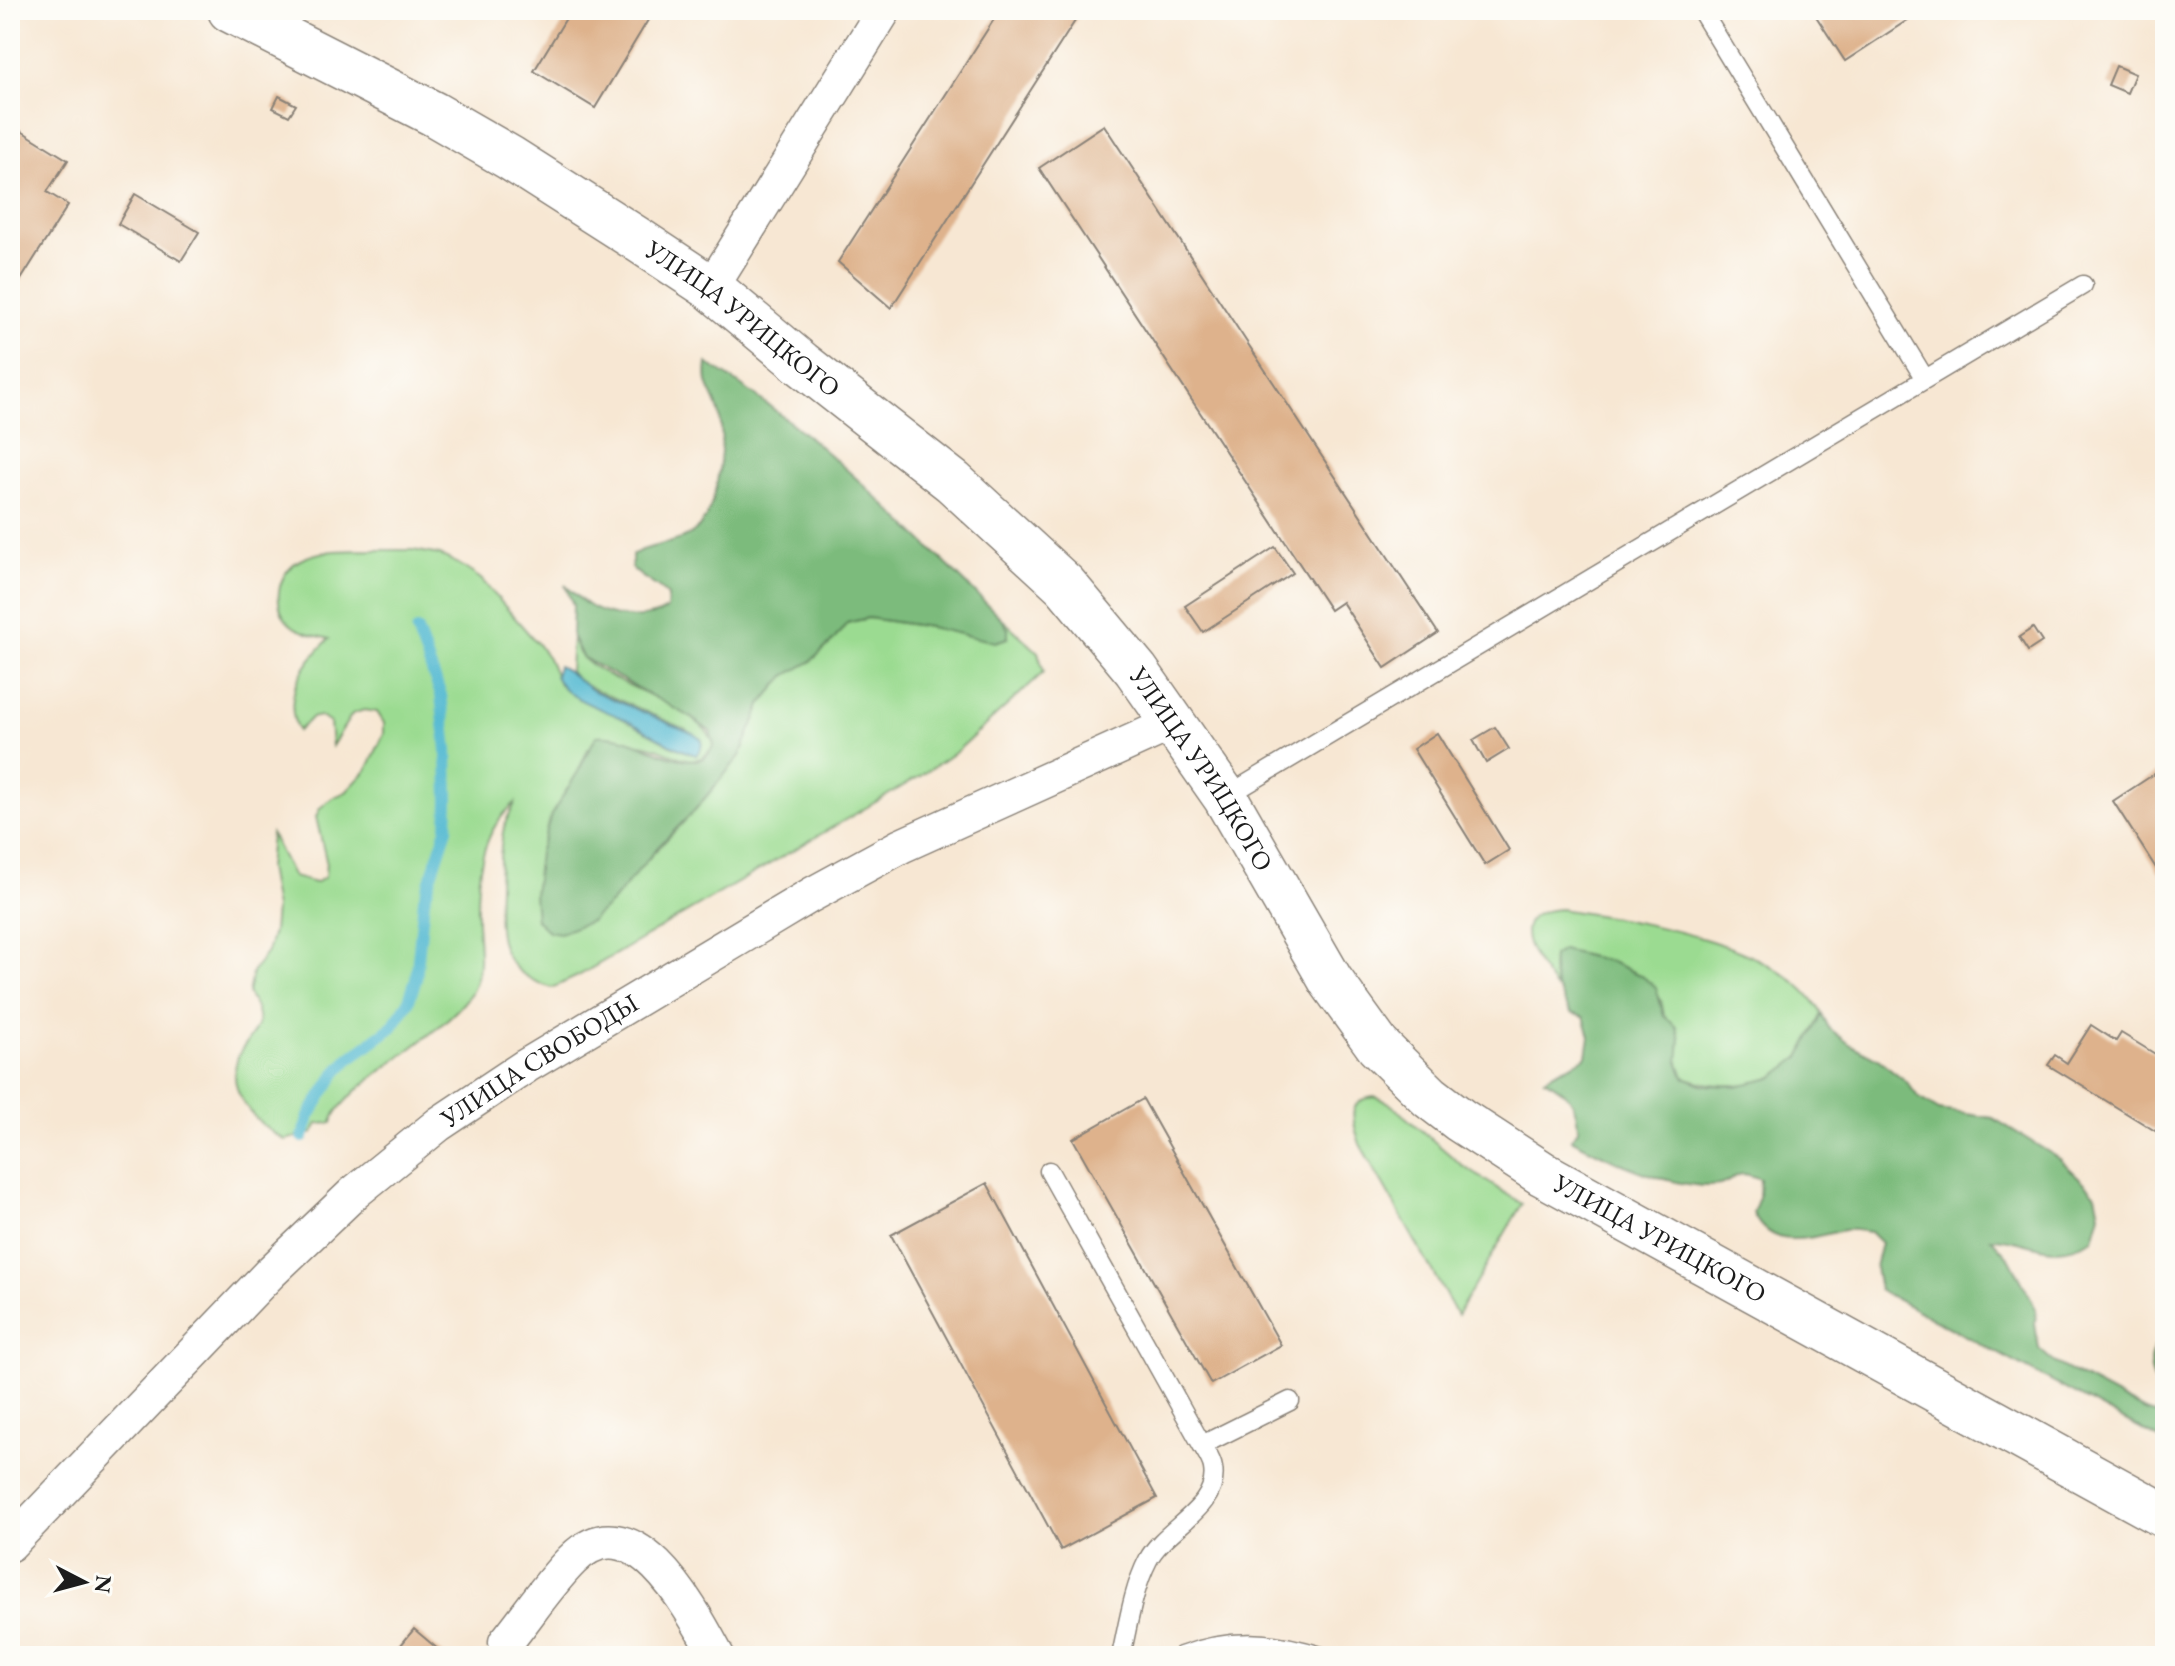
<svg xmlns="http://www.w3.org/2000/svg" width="2175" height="1666" viewBox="0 0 2175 1666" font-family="'EB Garamond',serif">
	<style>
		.green { fill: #9bdb91; stroke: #5c7c56; stroke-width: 2 }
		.forest { fill: #7cbb7b; stroke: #4c6c4c; stroke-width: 2 }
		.water { fill: #53b9d1; stroke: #386a76; stroke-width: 2 }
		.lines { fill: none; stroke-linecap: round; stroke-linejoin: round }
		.stream { stroke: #53b9d1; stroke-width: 12 }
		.building { fill: #deb28c }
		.lane-casing { stroke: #8a8278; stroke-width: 21 }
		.street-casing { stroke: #8a8278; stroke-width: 37 }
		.primary-casing { stroke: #8a8278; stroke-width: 47 }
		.lane { stroke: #fff; stroke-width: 18 }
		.street { stroke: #fff; stroke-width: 34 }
		.primary { stroke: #fff; stroke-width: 44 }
		.labels { text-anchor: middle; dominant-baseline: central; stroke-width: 7; stroke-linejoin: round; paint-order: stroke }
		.street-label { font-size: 26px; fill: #1c1c1c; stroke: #fdfcf7 }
	</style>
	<rect width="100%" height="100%" fill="#fdfcf7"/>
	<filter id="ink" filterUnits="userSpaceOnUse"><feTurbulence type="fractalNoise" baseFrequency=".0125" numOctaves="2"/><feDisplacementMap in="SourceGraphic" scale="16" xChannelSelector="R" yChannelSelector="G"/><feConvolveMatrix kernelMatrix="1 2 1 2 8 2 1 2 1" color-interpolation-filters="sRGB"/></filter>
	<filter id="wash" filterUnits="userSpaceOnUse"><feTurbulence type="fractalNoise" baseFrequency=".006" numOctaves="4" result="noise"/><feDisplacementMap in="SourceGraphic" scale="32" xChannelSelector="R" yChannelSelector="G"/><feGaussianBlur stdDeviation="1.8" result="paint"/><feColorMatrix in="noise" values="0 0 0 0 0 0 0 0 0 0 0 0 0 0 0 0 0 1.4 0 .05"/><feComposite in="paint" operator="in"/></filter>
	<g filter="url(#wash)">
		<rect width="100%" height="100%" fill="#f7e7d3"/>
		<path class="green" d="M 374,550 L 413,550 L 440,555 L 459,564 L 481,579 L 537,643 L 548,658 L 559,684 L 675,747 L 696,755 L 687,730 L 578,682 L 570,671 L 572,635 C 574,642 577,652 582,657 C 613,688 700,704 714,744 C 695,779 667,745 640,744 C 623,744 605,747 588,749 L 579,770 L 644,863 L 694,811 L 740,756 L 762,703 L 785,676 L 810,662 L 833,641 L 847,623 L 868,618 L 929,627 L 1008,629 L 1001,618 L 1038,652 L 1044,672 L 957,751 L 922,775 L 578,976 L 552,988 C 496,970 497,938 499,886 C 500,866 499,844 505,824 C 507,817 513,809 515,803 C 480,832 476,878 477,922 C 478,944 483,968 473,989 C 451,1033 338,1088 332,1123 L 318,1124 L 313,1133 L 285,1140 C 257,1125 223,1091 239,1055 C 243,1045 255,1034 258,1023 C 260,1013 253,1003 248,994 L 252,973 L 267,952 L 273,932 L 275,908 L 268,868 L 271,834 L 293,877 L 315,883 L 325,877 L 326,860 L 316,817 L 320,808 L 332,798 L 346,792 L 367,770 L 384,734 L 384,723 L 377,712 L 364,710 L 352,714 L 332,746 L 330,723 L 320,716 L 311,718 L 298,731 C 282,695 303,664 329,639 C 318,636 304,634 294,627 C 269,610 277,572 300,560 C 322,548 350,551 374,550 Z
			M 1560,909 C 1634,921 1785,942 1822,1014 C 1816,1027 1810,1042 1802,1054 C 1778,1089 1719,1091 1684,1077 L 1678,1060 L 1680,1039 L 1664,1016 L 1661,1000 L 1640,975 L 1609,961 L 1562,950 L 1553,956 L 1552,971 L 1557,990 C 1536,964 1498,913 1560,909 Z
			M 1376,1097 L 1388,1102 L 1463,1166 L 1522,1204 L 1457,1315 L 1360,1144 C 1353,1122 1344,1099 1376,1097 Z"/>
		<path class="forest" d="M 707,363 C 818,432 908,527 1001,618 L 1008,629 L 1008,638 L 995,642 L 929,627 L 868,618 L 847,623 L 833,641 L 810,662 L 785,676 L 762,703 L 740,756 L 694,811 L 658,847 L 613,901 L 591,921 L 560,933 L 548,931 L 536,920 L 534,895 L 539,853 L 551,815 L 579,770 L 596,736 C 634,733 663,762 696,760 C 706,760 710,752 714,744 L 710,731 L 690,717 L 582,657 L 572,635 L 573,605 L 565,585 C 573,592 582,602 591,607 C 613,619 646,622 667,609 L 668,596 C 657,584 643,580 632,568 L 632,555 C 652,542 683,546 699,527 C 718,506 727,435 718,409 C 711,387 704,389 707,363 Z
			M 1562,950 L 1609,961 L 1640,975 L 1656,987 L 1664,1016 L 1677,1027 L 1680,1039 L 1678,1061 L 1684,1077 L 1704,1085 L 1736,1086 L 1772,1078 L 1800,1057 L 1822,1014 L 1829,1028 L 1851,1045 L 1878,1059 L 1906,1081 L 1919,1098 L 1939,1110 L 1993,1118 L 2060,1159 L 2096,1194 L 2100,1214 L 2093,1239 C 2048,1264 2034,1239 1991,1238 L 2010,1259 L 2036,1309 L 2035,1324 L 2039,1349 L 2055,1363 L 2145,1411 L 2165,1417 L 2165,1442 L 1879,1290 L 1875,1267 L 1881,1243 L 1870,1232 C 1862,1231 1853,1229 1844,1230 C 1812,1237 1771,1253 1753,1213 L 1759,1197 L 1760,1179 C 1735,1168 1738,1179 1720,1185 C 1713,1186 1701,1186 1694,1185 C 1651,1180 1610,1159 1571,1139 L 1578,1130 C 1578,1102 1567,1091 1544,1079 C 1558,1069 1573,1066 1587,1056 L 1590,1036 L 1584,1017 L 1571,1013 C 1559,994 1551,979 1553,956 Z
			M 2165,1337 L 2165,1402 C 2153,1383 2139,1353 2165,1337 Z"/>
		<path class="water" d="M 558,666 C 572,672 580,683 594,691 L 696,735 L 702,740 L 701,749 L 696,755 L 687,752 C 667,744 649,732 630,722 C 607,709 567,702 555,676 Z"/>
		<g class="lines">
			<path class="stream" d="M 303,1137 L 309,1116 L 336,1073 L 350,1058 L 392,1027 L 408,1003 L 416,979 L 424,899 L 447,829 L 448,801 L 447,750 L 441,695 L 417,631"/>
		</g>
		<g id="blocks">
			<path class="building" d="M 571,10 L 654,10 L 595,108 L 534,71 Z
				M 1000,10 L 1082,10 L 891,308 L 838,262 Z
				M 1812,10 L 1923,10 L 1845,61 Z
				M 2116,66 L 2135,74 L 2127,93 L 2108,85 Z
				M 279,96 L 296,105 L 289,116 L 273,108 Z
				M 10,124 L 68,160 L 47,192 L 68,205 L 10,297 Z
				M 1104,125 L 1438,633 L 1385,668 L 1342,602 L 1330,610 L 1039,168 Z
				M 135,194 L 199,232 L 181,261 L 118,224 Z
				M 1275,547 L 1293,573 L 1203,632 L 1185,606 Z
				M 2033,628 L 2042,642 L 2028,651 L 2019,637 Z
				M 1495,727 L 1509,749 L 1486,763 L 1473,740 Z
				M 1437,733 L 1509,850 L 1485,865 L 1413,749 Z
				M 2165,767 L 2165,882 L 2113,801 Z
				M 2091,1025 L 2116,1041 L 2121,1033 L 2165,1060 L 2165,1137 L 2048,1065 L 2055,1055 L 2067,1063 Z
				M 1143,1099 L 1281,1345 L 1211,1384 L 1073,1139 Z
				M 987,1183 L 1157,1498 L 1061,1550 L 891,1235 Z
				M 414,1629 L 446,1656 L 392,1656 Z"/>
		</g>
	</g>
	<g filter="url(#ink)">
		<use href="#blocks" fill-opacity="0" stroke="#8a8278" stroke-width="2"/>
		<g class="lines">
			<defs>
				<path id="lane" d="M 1701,10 L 1925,379
					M 1225,797 L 2083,285
					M 1049,1171 L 1202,1445
					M 1121,1656 C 1128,1625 1133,1589 1148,1560 C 1164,1528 1220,1508 1213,1468 C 1212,1460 1206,1452 1202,1445 L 1290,1401
					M 1181,1656 C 1229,1638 1272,1640 1321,1656"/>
				<g id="street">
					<path d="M 711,288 L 884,10"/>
					<path id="s1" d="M 10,1544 L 270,1273 L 354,1193 L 439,1124 L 526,1066 L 811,895 L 901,846 L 1175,722"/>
					<path d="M 506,1642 C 528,1615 548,1584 572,1560 C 634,1497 693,1612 717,1656"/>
				</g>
				<g id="primary">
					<path id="s2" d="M 230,10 L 434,114 L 510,158 L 640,241 L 711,288 L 801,363 L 953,482 L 1065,585 L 1136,670 L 1225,797 L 1331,981 L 1378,1046 L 1430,1097 L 1460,1120 L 1543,1174 L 2165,1516"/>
				</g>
			</defs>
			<use href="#lane" class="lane-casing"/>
			<use href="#street" class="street-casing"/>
			<use href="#primary" class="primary-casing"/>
			<use href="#lane" class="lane"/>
			<use href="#street" class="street"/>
			<use href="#primary" class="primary"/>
		</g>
	</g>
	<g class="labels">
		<g class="street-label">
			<text stroke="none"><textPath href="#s2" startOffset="600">УЛИЦА УРИЦКОГО</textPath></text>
			<text stroke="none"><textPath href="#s2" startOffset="1248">УЛИЦА УРИЦКОГО</textPath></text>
			<text stroke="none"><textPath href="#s1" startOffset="720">УЛИЦА СВОБОДЫ</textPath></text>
			<text stroke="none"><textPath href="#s2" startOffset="1920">УЛИЦА УРИЦКОГО</textPath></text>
		</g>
	</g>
	<rect width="2175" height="1666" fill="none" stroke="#fdfcf7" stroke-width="40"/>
	<g transform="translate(84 1582) rotate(96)" stroke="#fdfcf7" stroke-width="6" paint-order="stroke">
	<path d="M0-6L14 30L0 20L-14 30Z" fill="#1c1c1c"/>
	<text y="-12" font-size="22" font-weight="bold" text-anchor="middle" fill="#1c1c1c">N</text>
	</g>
</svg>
